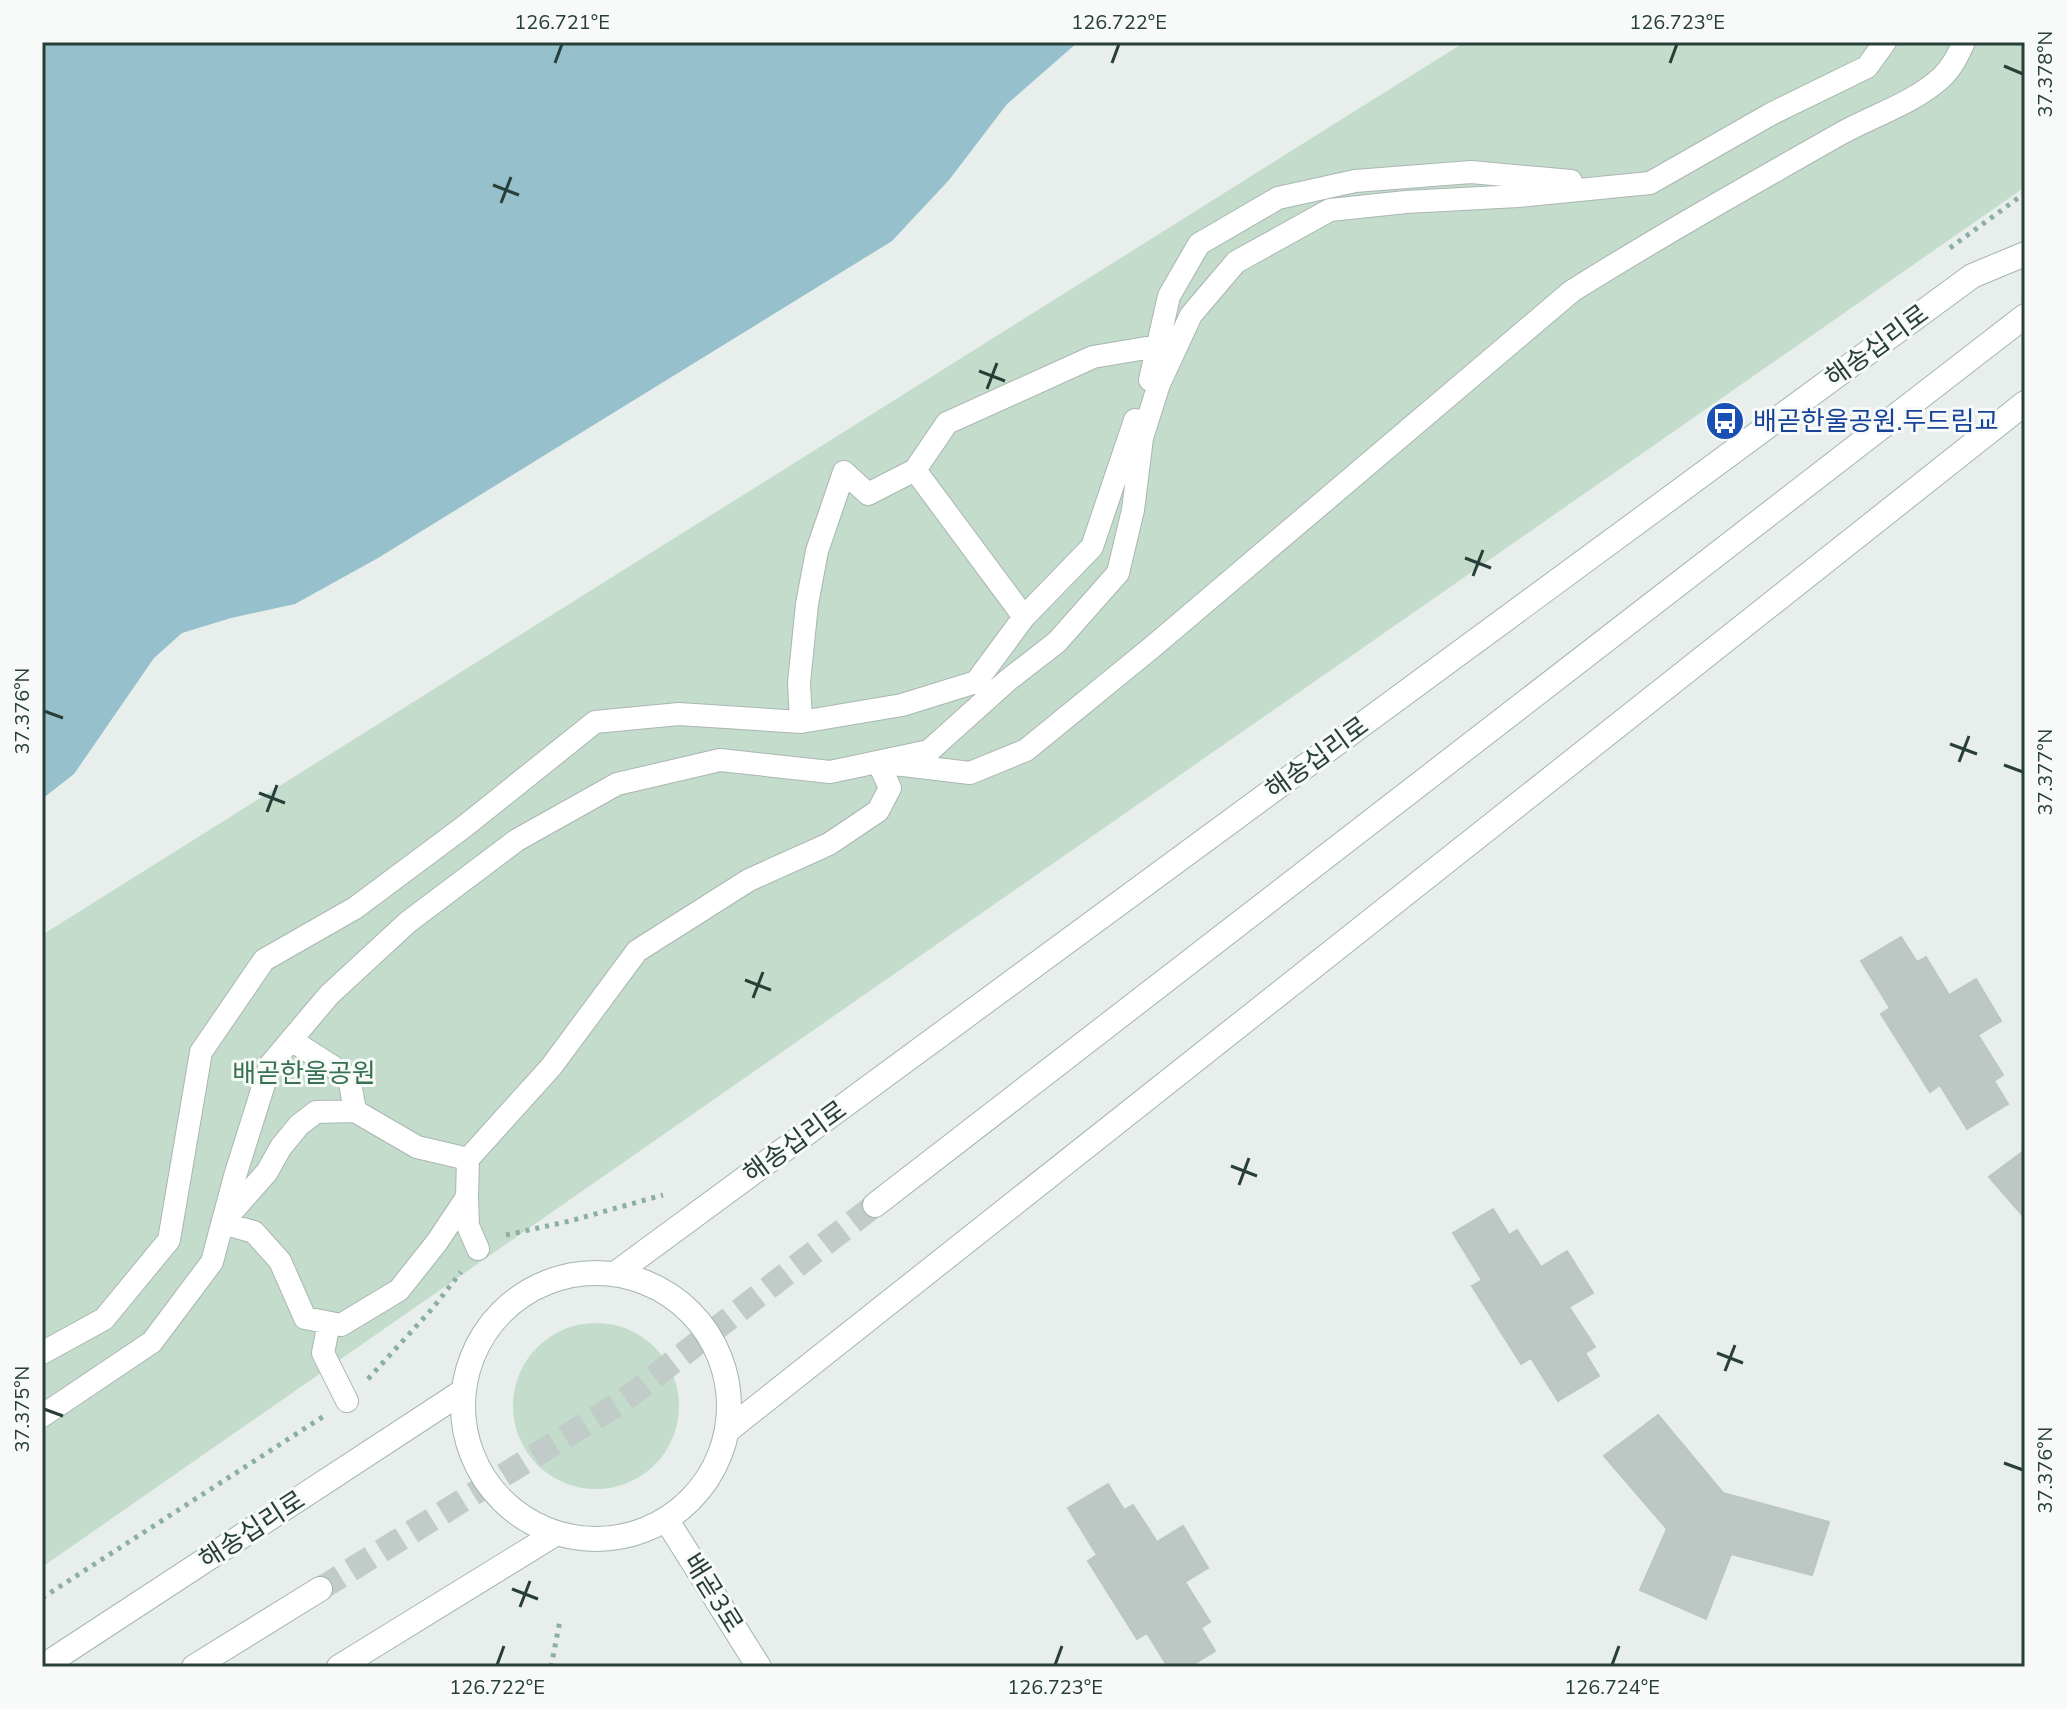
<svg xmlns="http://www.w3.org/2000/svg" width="2067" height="1709" viewBox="0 0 2067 1709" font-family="'Nunito Sans','Noto Sans KR',sans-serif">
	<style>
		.green { fill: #c3dccb }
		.water { fill: #96c0cb }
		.building { fill: #bdc8c4; stroke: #bac7c2; stroke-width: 2 }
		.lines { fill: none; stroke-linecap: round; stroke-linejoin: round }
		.secondary-tunnel { stroke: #c1cbc7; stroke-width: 24; stroke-dasharray: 24 12; stroke-linecap: butt }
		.pedestrian-casing { stroke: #aab6b2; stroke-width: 24 }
		.secondary-casing { stroke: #a4b5b0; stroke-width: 26 }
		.path { stroke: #8baea5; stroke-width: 5; stroke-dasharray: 4 6; stroke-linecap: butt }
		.pedestrian { stroke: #fff; stroke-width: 22 }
		.secondary { stroke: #fff; stroke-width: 24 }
		.ticks { fill: none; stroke: #283e39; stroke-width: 3 }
		.labels { text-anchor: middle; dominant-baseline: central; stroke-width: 6; stroke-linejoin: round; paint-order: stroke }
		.street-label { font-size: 26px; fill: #283e39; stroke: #f7faf9 }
		.transit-label { font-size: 26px; fill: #164399; stroke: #f7faf9; text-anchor: start }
		.park-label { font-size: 26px; fill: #367150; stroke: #f7faf9 }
		.neatline { fill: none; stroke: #283e39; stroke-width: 3 }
		.ticks-label { font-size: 20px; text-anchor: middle; fill: #283e39 }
	</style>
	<rect width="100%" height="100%" fill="#e7eeeb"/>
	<path class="green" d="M 1465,42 L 2025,42 L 2025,187 L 42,1567 L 42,935 Z
		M513 1406a83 83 0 1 1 166 0a83 83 0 1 1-166 0Z"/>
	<path class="water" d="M 42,42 L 1078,42 L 1007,104 L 949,180 L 892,241 L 378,558 L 295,604 L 231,618 L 182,633 L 154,658 L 74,774 L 42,799 Z"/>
	<path class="building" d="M 1901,937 L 1917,962 L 1926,957 L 1949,995 L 1976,979 L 2001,1021 L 1978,1035 L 2003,1075 L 1994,1081 L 2008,1104 L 1967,1129 L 1940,1085 L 1930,1092 L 1881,1014 L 1890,1008 L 1861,961 Z
		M 2025,1150 L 2025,1218 L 1989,1177 Z
		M 1493,1209 L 1509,1235 L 1517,1230 L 1541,1267 L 1567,1251 L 1593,1293 L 1569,1307 L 1595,1347 L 1585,1353 L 1599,1376 L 1558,1401 L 1531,1358 L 1521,1364 L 1472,1286 L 1482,1280 L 1453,1233 Z
		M 1658,1415 L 1723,1493 L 1829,1522 L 1812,1575 L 1731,1554 L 1706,1619 L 1640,1590 L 1667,1529 L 1604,1456 Z
		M 1108,1484 L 1124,1510 L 1133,1505 L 1157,1542 L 1183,1526 L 1208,1568 L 1185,1582 L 1210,1622 L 1201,1628 L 1215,1651 L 1189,1667 L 1168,1667 L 1147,1633 L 1137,1639 L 1088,1561 L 1097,1555 L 1068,1508 Z"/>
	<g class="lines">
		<path class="secondary-tunnel" d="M 320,1589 L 623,1401 L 875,1205"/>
		<defs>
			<path id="pedestrian" d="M 1150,380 L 1169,296 L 1199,244 L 1278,198 L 1355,181 L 1471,172 L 1571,181
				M 915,470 L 1024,617
				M 801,722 L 799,683 L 807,604 L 817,551 L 844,472 L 868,494 L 915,470 L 947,423 L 1093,357 L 1158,346
				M 895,764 L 970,773 L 1026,750 L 1150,649 L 1572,291 C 1660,236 1750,185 1840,134 C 1874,115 1912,104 1941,78 C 1952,68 1958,55 1964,42
				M 291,1040 L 349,1077 L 355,1111 L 417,1147 L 468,1159 L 551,1067 L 637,951 L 749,880 L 829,844 L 878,811 L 890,788 L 878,762
				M 355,1111 L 316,1112 L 299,1125 L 281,1147 L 267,1172 L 222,1223 L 254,1232 L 280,1261 L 305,1318 L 341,1325 L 399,1290 L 437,1242 L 467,1197 L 468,1159
				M 467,1197 L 468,1226 L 478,1249
				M 329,1323 L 323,1353 L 347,1401
				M 42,1353 L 104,1319 L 169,1240 L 201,1052 L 264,960 L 355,908 L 465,826 L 595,722 L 679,714 L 801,722 L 902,705 L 976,682 L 1024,617 L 1092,547 L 1135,420
				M 42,1416 L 152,1342 L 212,1262 L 235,1176 L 270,1065 L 329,995 L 408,922 L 517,840 L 617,784 L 720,760 L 830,772 L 929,751 L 1008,680 L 1057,642 L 1118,573 L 1133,510 L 1142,438 L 1159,384 L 1191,315 L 1236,262 L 1330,210 L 1406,202 L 1518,196 L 1650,183 L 1771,114 L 1867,67 L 1885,42"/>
			<path id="secondary" d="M 875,1205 L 2025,316
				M463 1406a133 133 0 1 1 266 0a133 133 0 1 1-266 0Z
				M 615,1274 L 1972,276 L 2025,254
				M 728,1430 L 2025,403
				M 666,1519 L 759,1667
				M 42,1667 L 462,1392
				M 194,1667 L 320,1589
				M 339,1667 L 555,1534"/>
		</defs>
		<use href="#pedestrian" class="pedestrian-casing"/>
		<use href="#secondary" class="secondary-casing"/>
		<path class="path" d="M 1950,248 L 2025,193
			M 506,1235 L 570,1221 L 663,1195
			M 368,1379 L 432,1309 L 461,1272
			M 42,1598 L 324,1416
			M 551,1667 L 560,1620"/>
		<use href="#pedestrian" class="pedestrian"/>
		<use href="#secondary" class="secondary"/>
	</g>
	<path class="ticks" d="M 555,63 L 562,44M 1112,63 L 1119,44M 1670,63 L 1677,44M 2004,66 L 2023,74M 493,185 L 519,195M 501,203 L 511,177M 979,371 L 1005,381M 987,389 L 997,363M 1465,558 L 1491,568M 1473,576 L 1483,550M 44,711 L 63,718M 1950,744 L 1977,754M 1959,762 L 1969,736M 2004,765 L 2023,772M 259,793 L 285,803M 267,812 L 277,785M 745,980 L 771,990M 753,998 L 763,972M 1231,1166 L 1257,1176M 1239,1185 L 1249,1158M 1717,1353 L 1743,1363M 1725,1371 L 1735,1345M 44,1409 L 63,1416M 2004,1463 L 2023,1470M 512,1589 L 538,1599M 520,1607 L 530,1581M 497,1665 L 504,1646M 1055,1665 L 1062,1646M 1612,1665 L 1619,1646"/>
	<defs>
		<symbol id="bus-disc" viewBox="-11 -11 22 22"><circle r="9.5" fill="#1a4fb4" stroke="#f7faf9"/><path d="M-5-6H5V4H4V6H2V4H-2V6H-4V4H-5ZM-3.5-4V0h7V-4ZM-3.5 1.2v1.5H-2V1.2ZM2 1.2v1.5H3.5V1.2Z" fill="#fff"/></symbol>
	</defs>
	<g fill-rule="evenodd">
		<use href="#bus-disc" x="1703" y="399" width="44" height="44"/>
	</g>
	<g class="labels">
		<g class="street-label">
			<text transform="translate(1877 346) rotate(-36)">해송십리로</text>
			<text transform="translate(1317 758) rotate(-36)">해송십리로</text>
			<text transform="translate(795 1142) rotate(-36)">해송십리로</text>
			<text transform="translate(252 1530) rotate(-33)">해송십리로</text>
			<text transform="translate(713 1593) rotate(58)">배곧3로</text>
		</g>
		<g class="transit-label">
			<text x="1753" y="421">배곧한울공원.두드림교</text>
		</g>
		<g class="park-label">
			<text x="304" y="1073">배곧한울공원</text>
		</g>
	</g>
	<rect width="2067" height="1709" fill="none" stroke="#f7faf9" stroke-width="88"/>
	<rect x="44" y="44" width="1979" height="1621" class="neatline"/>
	<g class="ticks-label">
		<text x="562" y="29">126.721°E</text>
		<text x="1119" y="29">126.722°E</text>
		<text x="1677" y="29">126.723°E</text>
		<text transform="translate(2045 74) rotate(-90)" y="7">37.378°N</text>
		<text transform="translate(22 711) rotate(-90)" y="7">37.376°N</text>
		<text transform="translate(2045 772) rotate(-90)" y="7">37.377°N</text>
		<text transform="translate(22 1409) rotate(-90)" y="7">37.375°N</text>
		<text transform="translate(2045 1470) rotate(-90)" y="7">37.376°N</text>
		<text x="497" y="1694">126.722°E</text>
		<text x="1055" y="1694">126.723°E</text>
		<text x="1612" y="1694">126.724°E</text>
	</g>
</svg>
